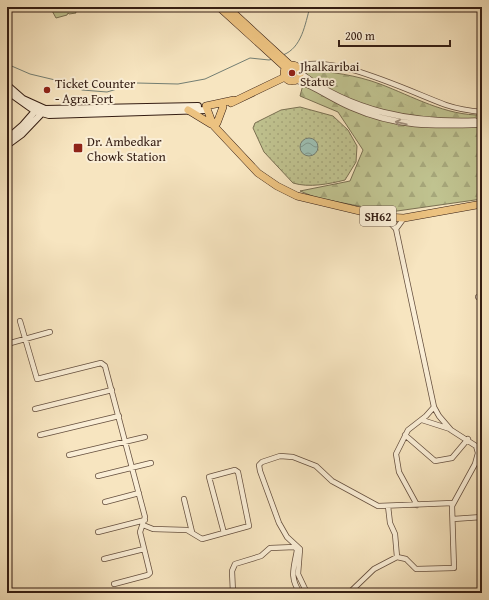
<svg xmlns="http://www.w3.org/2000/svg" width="489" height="600" viewBox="0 0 489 600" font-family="'Gentium Book Plus',serif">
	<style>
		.grass { fill: #c0c390; stroke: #7a7052 }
		.forest { fill: url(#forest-firs); stroke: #7a7052 }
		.park { fill: url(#park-dots); stroke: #7a7052 }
		.water { fill: url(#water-waves); stroke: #737e73 }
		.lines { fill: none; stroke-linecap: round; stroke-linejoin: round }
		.stream { stroke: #737e73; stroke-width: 1 }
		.minor-casing { stroke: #654f3e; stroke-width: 6 }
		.tertiary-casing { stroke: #654f3e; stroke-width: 7 }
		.secondary-casing { stroke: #341d13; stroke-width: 8 }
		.primary-casing { stroke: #341d13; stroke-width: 8 }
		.minor { stroke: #faeed6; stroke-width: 4.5 }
		.tertiary { stroke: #faeed6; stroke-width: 5.5 }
		.secondary { stroke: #faeed6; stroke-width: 6 }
		.primary { stroke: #ecc280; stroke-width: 7 }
		.oneway { stroke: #a1907e }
		.poi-dot { fill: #8f2418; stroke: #faeed6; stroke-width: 1.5 }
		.labels { text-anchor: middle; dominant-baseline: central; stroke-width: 4; stroke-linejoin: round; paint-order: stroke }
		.shield { fill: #faeed6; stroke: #6f5c4e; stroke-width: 1 }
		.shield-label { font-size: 12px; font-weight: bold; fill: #341d13 }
		.poi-label { font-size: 13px; fill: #341d13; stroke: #faeed6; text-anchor: start }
	</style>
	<defs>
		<pattern id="forest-firs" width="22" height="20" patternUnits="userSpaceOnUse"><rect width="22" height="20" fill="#c0c390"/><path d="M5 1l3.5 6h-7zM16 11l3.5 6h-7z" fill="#a6a77b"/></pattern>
		<pattern id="park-dots" width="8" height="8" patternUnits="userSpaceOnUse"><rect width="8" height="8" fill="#c0c390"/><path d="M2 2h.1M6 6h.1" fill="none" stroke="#a6a77b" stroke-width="1.8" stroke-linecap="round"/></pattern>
		<pattern id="water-waves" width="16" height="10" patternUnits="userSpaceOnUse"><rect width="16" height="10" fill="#9dbfb3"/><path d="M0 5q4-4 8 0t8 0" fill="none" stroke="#819b90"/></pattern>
	</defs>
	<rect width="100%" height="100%" fill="#f7e5c0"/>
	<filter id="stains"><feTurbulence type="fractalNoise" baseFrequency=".005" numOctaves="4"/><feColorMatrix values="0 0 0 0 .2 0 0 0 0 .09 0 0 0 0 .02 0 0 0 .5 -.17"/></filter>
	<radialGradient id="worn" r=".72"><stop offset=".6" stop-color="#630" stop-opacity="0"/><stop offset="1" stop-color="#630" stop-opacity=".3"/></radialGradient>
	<path class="grass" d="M 50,7 L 77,7 L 77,9 L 75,10 L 76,13 L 69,14 L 68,13 L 67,15 L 56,18 Z"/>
	<path class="forest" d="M 307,70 C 332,72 356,75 380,84 C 412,96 446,116 482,115 L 482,199 L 390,212 L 317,198 L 300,191 L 350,181 L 363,150 L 338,112 L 300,96 Z"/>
	<path class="park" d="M 300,107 L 333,116 L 348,130 L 357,146 L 356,162 L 345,180 C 329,184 309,188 293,183 L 264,152 L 253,128 L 255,123 L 281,110 Z"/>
	<path class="water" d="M300 147a9 9 0 1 1 18 0a9 9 0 1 1-18 0Z"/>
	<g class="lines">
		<path class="stream" d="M 283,55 C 302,48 305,24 310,7
			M 7,64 L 30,74 L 72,84 L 82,90 L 107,92 L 137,83 L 178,84 L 205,79 L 250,58 L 269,60 L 273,59"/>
		<defs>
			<path id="minor" d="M 297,68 C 326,50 415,94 446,105 C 458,109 470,111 482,112
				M 396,229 L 404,218
				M 478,297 L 482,296
				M 20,321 L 37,379 L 101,363 L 105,366 L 145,517 L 140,532 L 150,573 L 148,575 L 114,584
				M 7,344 L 50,332
				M 7,376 L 8,380
				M 35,409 L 112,390
				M 422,420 L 450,429
				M 40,435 L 119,416
				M 405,435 L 435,461 L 452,458 L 468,439
				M 69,455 L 145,437
				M 98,476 L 151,463
				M 184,499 L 192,532
				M 105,502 L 139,493
				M 417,505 L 399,472 L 396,454 L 408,430 L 426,416 L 434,407
				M 388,506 L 390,523 L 395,534 L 397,557
				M 453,519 L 482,517
				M 143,525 L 153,529 L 187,530 L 202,539 L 249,526 L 238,472 L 235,470 L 209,477 L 224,533
				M 98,532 L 145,520
				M 104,559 L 144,549
				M 233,593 L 232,571 L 235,564 L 261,556 L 270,548 L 295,547 L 297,550 C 294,568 289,577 300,593
				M 307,593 L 298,574 L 300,549 L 287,537 L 279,523 L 260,471 L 259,465 L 262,462 L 280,456 L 293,457 L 316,466 L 332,481 L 378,506 L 453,503
				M 349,593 L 374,569 L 397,557 L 406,559 L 416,569 L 454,568 L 452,506 L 475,464 L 478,453 L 476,446 L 451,430 L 439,416 L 434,407 L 396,229 L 385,217"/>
			<path id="tertiary" d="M 300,73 C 352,112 411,123 475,121
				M 296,80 C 315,86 332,99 351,107 C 396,127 433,126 482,124"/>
			<path id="secondary" d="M 7,85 L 23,99 L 45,109 L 198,106
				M 7,91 L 35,111 L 49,115 L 207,110
				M 7,139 L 23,125 L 37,109
				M 7,145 L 22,134 L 43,112"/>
			<path id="primary" d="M 219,7 L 286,68
				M 227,7 L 291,66
				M284 73a8 8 0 1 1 16 0a8 8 0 1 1-16 0Z
				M 234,100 L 206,106 L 213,125 L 258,173 L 277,186 L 297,196 L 385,217 L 404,218 L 482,204
				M 231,103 L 285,77
				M 188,110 L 211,124
				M 217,123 L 223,107"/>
		</defs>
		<use href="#minor" class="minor-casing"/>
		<use href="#tertiary" class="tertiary-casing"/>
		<use href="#secondary" class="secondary-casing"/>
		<use href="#primary" class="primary-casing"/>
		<use href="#minor" class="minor"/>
		<use href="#tertiary" class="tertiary"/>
		<use href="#secondary" class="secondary"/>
		<use href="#primary" class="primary"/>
	</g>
	<defs><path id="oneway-shaft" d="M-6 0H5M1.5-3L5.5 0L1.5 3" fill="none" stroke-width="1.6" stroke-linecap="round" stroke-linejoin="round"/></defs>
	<use class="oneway" href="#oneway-shaft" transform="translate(401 123) rotate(-167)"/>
	<g class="poi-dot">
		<circle cx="292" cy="73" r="4"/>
		<circle cx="47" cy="90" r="4"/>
		<rect x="73" y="143" width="10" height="10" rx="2"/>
	</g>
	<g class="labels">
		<rect class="shield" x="360" y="206" width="36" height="20" rx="3"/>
		<g class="shield-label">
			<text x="378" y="216">SH62</text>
		</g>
		<g class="poi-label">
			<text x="300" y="66">Jhalkaribai<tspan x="300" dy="15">Statue</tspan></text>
			<text x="55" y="83">Ticket Counter<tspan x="55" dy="15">- Agra Fort</tspan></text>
			<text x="87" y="141">Dr. Ambedkar<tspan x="87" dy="15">Chowk Station</tspan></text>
		</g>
	</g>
	<rect width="489" height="600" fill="none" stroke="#f7e5c0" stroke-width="24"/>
	<rect x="8" y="8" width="473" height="584" fill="none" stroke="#341d13" stroke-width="2"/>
	<rect x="12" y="12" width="465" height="576" fill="none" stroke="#341d13"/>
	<path d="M339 40v6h111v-6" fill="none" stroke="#341d13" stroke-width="2"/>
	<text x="345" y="40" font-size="12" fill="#341d13" stroke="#faeed6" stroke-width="3" paint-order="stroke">200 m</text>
	<rect width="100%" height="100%" filter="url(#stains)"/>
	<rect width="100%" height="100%" fill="url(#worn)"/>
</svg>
